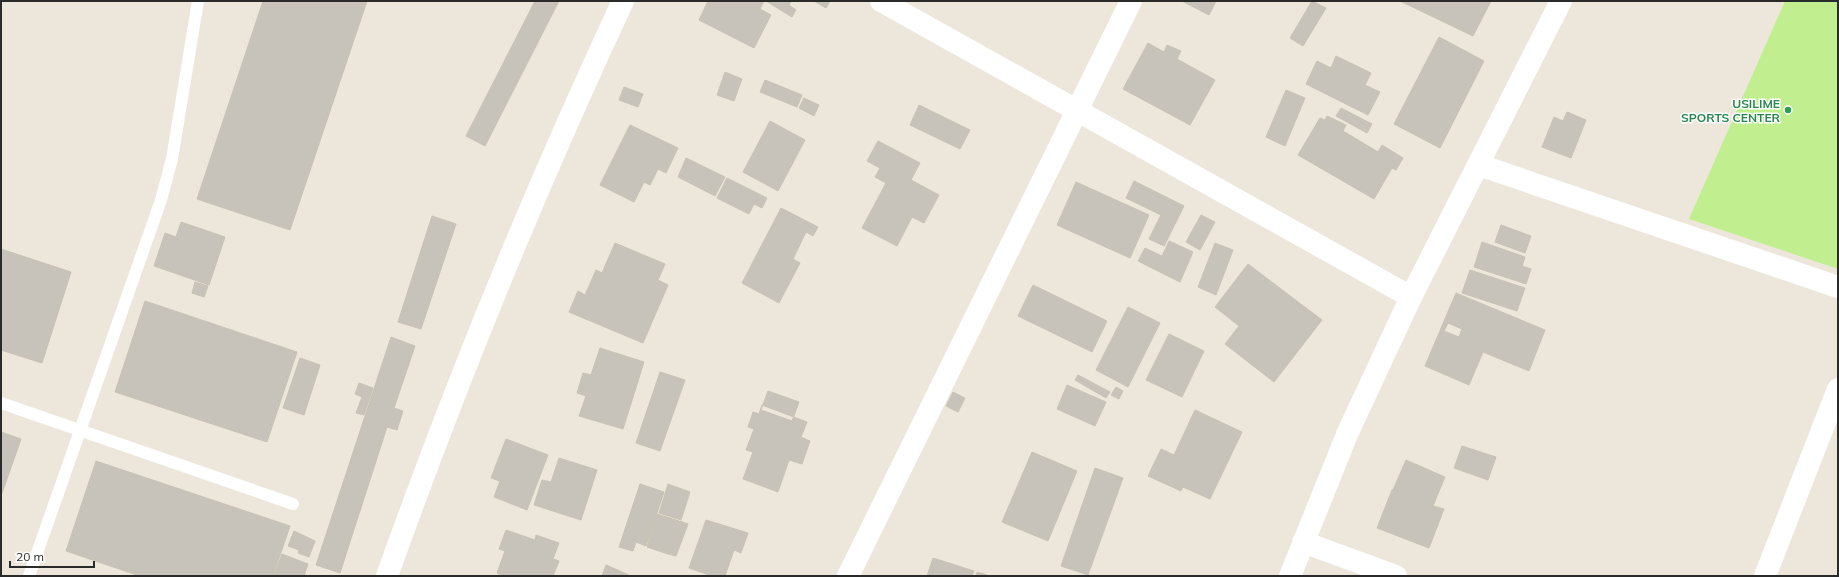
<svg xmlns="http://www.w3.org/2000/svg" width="1839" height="577" viewBox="0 0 1839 577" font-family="Mulish,sans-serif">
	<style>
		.pitch { fill: #c1ef8f }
		.building { fill: #c8c3ba; stroke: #c8c2b4; fill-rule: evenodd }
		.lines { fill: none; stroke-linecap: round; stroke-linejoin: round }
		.service { stroke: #fff; stroke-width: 12 }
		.minor { stroke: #fff; stroke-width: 22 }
		.tertiary { stroke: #fff; stroke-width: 22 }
		.leisure-dot { fill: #2e9e5b; stroke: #fff; stroke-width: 1.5 }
		.labels { text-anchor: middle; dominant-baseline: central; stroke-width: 3; stroke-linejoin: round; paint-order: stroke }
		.leisure-label { font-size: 12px; font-weight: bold; fill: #27864d; stroke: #fff; text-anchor: end }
	</style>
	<rect width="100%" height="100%" fill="#ede6db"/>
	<path class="pitch" d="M 1785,1 L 1838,1 L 1838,269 L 1689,219 Z"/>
	<path class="building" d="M 263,1 L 367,1 L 290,230 L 197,199 Z
		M 535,1 L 559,1 L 485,146 L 466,136 Z
		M 708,1 L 764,1 L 760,9 L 771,15 L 754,48 L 699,20 Z
		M 766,1 L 791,1 L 789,5 L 796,10 L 792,17 Z
		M 814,1 L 830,1 L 826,8 Z
		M 1182,1 L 1216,1 L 1209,15 Z
		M 1312,1 L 1326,8 L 1303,46 L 1290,38 Z
		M 1400,1 L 1491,1 L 1473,36 Z
		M 1439,37 L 1484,61 L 1440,148 L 1394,124 Z
		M 1148,43 L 1164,52 L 1167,45 L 1181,51 L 1177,59 L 1215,80 L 1190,125 L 1123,89 Z
		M 1336,56 L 1371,73 L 1365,85 L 1380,92 L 1368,115 L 1306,84 L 1317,61 L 1331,68 Z
		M 725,72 L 742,79 L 734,101 L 717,95 Z
		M 765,80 L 802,95 L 797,107 L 760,92 Z
		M 624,87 L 643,94 L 638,107 L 619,100 Z
		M 1286,90 L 1305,98 L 1285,146 L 1266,137 Z
		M 804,98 L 819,105 L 814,116 L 799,108 Z
		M 919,105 L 970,130 L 960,149 L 910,125 Z
		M 1341,108 L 1372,124 L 1367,133 L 1336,116 Z
		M 1567,112 L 1586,120 L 1571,158 L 1542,147 L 1554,117 L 1563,121 Z
		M 1327,116 L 1346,125 L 1343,131 L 1378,152 L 1382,145 L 1403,158 L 1396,170 L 1392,168 L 1374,199 L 1298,155 L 1320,118 L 1325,120 Z
		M 770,121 L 805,140 L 778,191 L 743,172 Z
		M 630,125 L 678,148 L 666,173 L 658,169 L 650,185 L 644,182 L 634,202 L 600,185 Z
		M 878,141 L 920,163 L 911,180 L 939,195 L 924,223 L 912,217 L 897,246 L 862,228 L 886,183 L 875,177 L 880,168 L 867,161 Z
		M 686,158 L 725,177 L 715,196 L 678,177 Z
		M 727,178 L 767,198 L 762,208 L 754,204 L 749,214 L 717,198 Z
		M 1134,181 L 1184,206 L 1164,246 L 1149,239 L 1161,215 L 1126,198 Z
		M 1076,182 L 1149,215 L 1130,258 L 1057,225 Z
		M 781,208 L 818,227 L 813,236 L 806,232 L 793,259 L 800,263 L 779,303 L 742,283 Z
		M 1201,215 L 1215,222 L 1200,250 L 1186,242 Z
		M 432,216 L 456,224 L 421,329 L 398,322 Z
		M 181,222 L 225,237 L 209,285 L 154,266 L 165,233 L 176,237 Z
		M 1501,225 L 1531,236 L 1525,253 L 1495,242 Z
		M 1169,241 L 1193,252 L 1180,282 L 1138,261 L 1145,248 L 1162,256 Z
		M 1482,242 L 1525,257 L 1522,266 L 1531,269 L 1526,284 L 1474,267 Z
		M 615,243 L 665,264 L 658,280 L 668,285 L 643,343 L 569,312 L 578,291 L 585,295 L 596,270 L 602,273 Z
		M 1215,243 L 1233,250 L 1216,295 L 1198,287 Z
		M 1,249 L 71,272 L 42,363 L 1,350 Z
		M 1248,264 L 1322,320 L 1274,382 L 1225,344 L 1239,326 L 1215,307 Z
		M 1470,270 L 1525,288 L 1517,311 L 1462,293 Z
		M 195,282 L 208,286 L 204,297 L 192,293 Z
		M 1033,285 L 1107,321 L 1092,352 L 1018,316 Z
		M 1456,293 L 1545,330 L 1529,371 L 1483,352 L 1469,385 L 1425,366 ZM 1448,323 L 1462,329 L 1459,337 L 1444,331 Z
		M 145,301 L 297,352 L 267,442 L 115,392 Z
		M 1128,307 L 1160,323 L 1128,387 L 1096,370 Z
		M 1169,334 L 1204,351 L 1182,397 L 1146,380 Z
		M 391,337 L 415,346 L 394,408 L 403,411 L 397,430 L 387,427 L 340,573 L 316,565 Z
		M 600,348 L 644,362 L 623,429 L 579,416 L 586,396 L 577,393 L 583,373 L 591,375 Z
		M 300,358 L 320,365 L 304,415 L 283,408 Z
		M 660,372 L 685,380 L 660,451 L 636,443 Z
		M 1078,375 L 1110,392 L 1106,398 L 1075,380 Z
		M 359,383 L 373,388 L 364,415 L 356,413 L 362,397 L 355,394 Z
		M 1067,385 L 1106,402 L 1095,426 L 1057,409 Z
		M 1116,387 L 1123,391 L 1119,399 L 1111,395 Z
		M 768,391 L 799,402 L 792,421 L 761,410 Z
		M 953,392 L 965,398 L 958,412 L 946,406 Z
		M 762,405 L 807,422 L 801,437 L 810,441 L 802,464 L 789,460 L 778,492 L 743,479 L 753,452 L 746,450 L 754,429 L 748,427 L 753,412 L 759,414 Z
		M 1195,410 L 1242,432 L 1210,499 L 1183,487 L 1181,491 L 1148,476 L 1161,449 L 1174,455 Z
		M 1,432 L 21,439 L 1,496 Z
		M 506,439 L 548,455 L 527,510 L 494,497 L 500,481 L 491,478 Z
		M 1462,446 L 1496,457 L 1488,480 L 1454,468 Z
		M 1032,452 L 1077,471 L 1048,541 L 1002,522 Z
		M 559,458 L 597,470 L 581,520 L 534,505 L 542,480 L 551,482 Z
		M 1406,460 L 1445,477 L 1433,506 L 1444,509 L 1429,548 L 1377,528 L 1392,490 L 1393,490 Z
		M 96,461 L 290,526 L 273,576 L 140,576 L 66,551 Z
		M 1095,468 L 1123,478 L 1088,575 L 1061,566 Z
		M 640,484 L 664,492 L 646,546 L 636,542 L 633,551 L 619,547 Z
		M 668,484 L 690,492 L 681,520 L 659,513 Z
		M 657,514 L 679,521 L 668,554 L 647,547 Z
		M 706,520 L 748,533 L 741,553 L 734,550 L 725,576 L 712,576 L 689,568 Z
		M 680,521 L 688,524 L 676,556 L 668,554 Z
		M 506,530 L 535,540 L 536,535 L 559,543 L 553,559 L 559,561 L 553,576 L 504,576 L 497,573 L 505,551 L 499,549 Z
		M 294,531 L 315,541 L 309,557 L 298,553 L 299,550 L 288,546 Z
		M 282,554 L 308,564 L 304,576 L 274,576 Z
		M 933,558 L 974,571 L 972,576 L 927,576 Z
		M 606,565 L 629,575 L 628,576 L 602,576 Z
		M 977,572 L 987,575 L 987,576 L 976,576 Z"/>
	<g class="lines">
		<path class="service" d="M 1,403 L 293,504
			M 29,576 L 161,200 L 172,159 L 198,1"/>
		<path class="minor" d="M 881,1 L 1411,297
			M 1479,165 L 1838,287
			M 1303,542 L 1396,576
			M 848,576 L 1131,1
			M 1290,576 L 1348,432 L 1411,297 L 1561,1
			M 1765,576 L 1838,389"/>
		<path class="tertiary" d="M 387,576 C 457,380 535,189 623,1"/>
	</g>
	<circle class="leisure-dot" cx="1788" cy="110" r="4"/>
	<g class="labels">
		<g class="leisure-label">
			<text x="1780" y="103">USILIME<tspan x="1780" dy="14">SPORTS CENTER</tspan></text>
		</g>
	</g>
	<rect width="1839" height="577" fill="none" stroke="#2a2a2a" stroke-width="4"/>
	<path d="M10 561v6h84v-6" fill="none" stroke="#2a2a2a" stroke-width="2"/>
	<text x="16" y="561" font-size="12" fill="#2a2a2a" stroke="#ffffff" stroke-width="3" paint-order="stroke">20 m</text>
</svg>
